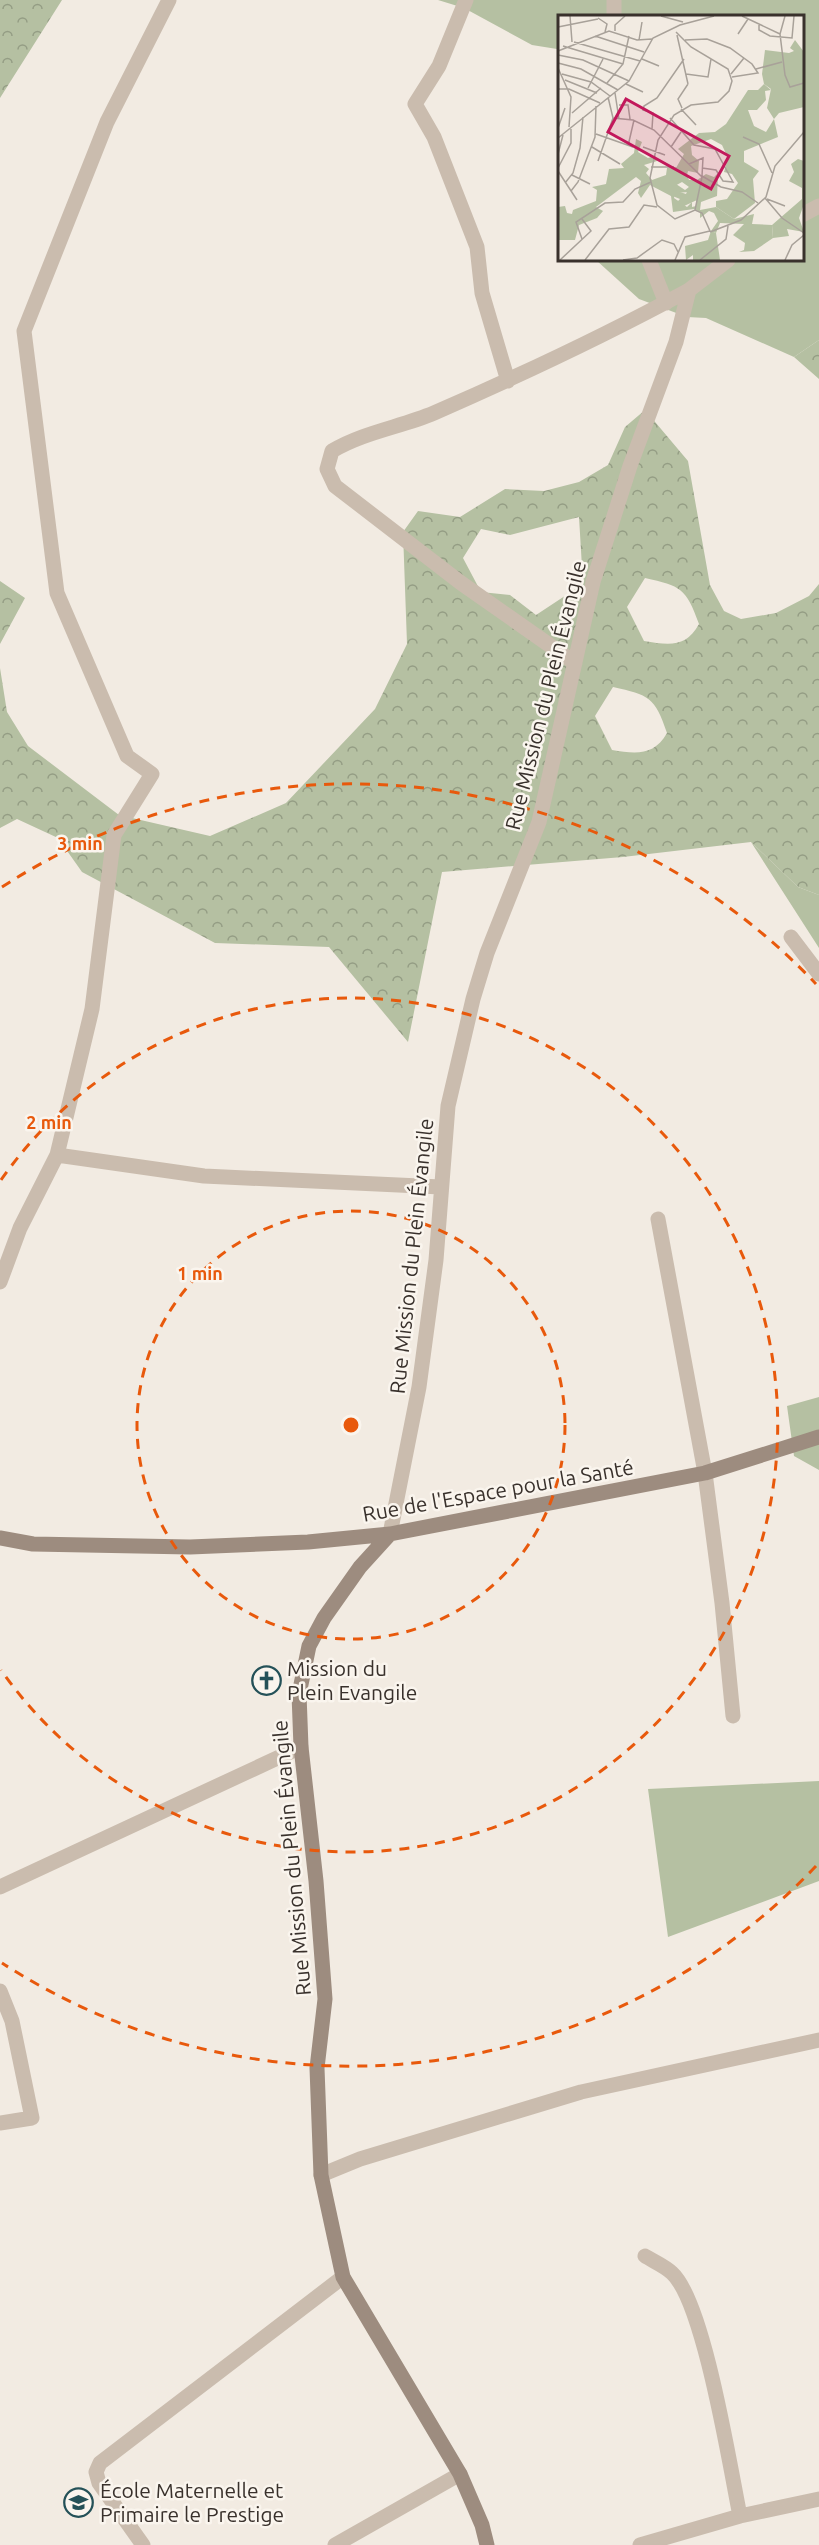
<svg xmlns="http://www.w3.org/2000/svg" width="819" height="2545" viewBox="0 0 819 2545" font-family="Ubuntu,sans-serif">
	<style>
		.grass { fill: #b5c0a2 }
		.forest { fill: url(#forest-crowns); fill-rule: evenodd }
		.lines { fill: none; stroke-linecap: round; stroke-linejoin: round }
		.street { stroke: #cabcae; stroke-width: 15 }
		.secondary { stroke: #9d8c7f; stroke-width: 15 }
		.ring { fill: none; stroke: #e8590c; stroke-width: 3; stroke-dasharray: 10 8 }
		.labels { text-anchor: middle; dominant-baseline: central; stroke-width: 5; stroke-linejoin: round; paint-order: stroke }
		.street-label { font-size: 21px; fill: #39312c; stroke: #faf5ee }
		.poi-label { font-size: 21px; fill: #39312c; stroke: #faf5ee; text-anchor: start }
		.inset-road { fill: none; stroke: #a8a199; stroke-width: 1.5 }
		.view { fill: #c2185b; fill-opacity: 0.15; stroke: #c2185b; stroke-width: 3 }
		.inset-edge { fill: none; stroke: #39312c; stroke-width: 3 }
		.centre { fill: #e8590c; stroke: #faf5ee; stroke-width: 3 }
		.ring-label { font-size: 18px; text-anchor: middle; font-weight: bold; fill: #e8590c; stroke: #faf5ee; stroke-width: 5; stroke-linejoin: round; paint-order: stroke }
	</style>
	<defs>
		<pattern id="forest-crowns" width="20" height="18" patternUnits="userSpaceOnUse" patternTransform="scale(1.5)"><rect width="20" height="18" fill="#b5c0a2"/><path d="M2 6a3 3 0 1 1 6 0M12 15a3 3 0 1 1 6 0" fill="none" stroke="#949d84"/></pattern>
	</defs>
	<rect width="100%" height="100%" fill="#f2ebe2"/>
	<path class="grass" d="M 438,0 L 819,0 L 819,340 L 794,357 L 706,318 L 687,317 L 639,299 L 596,260 L 802,260 L 802,16 L 560,16 L 559,51 L 557,49 L 532,45 L 464,8 Z
		M 751,842 L 798,887 L 819,895 L 819,948 Z
		M 819,1397 L 819,1470 L 794,1456 L 787,1406 Z
		M 819,1781 L 819,1881 L 668,1937 L 648,1789 Z"/>
	<path class="forest" d="M 0,0 L 62,0 L 0,98 Z
		M 819,340 L 819,379 L 794,357 Z
		M 645,410 L 688,461 L 710,585 L 724,611 L 741,619 L 776,613 L 809,596 L 819,584 L 819,895 L 798,887 L 751,842 L 623,857 L 442,872 L 408,1042 L 329,947 L 215,943 L 82,872 L 58,838 L 17,819 L 0,828 L 0,668 L 7,712 L 28,746 L 119,815 L 210,836 L 286,803 L 375,709 L 407,644 L 403,532 L 418,511 L 460,517 L 505,489 L 544,491 L 579,482 L 608,465 L 625,427 ZM 579,517 L 583,584 L 536,615 L 510,595 L 481,592 L 463,558 L 481,529 L 510,535 ZM 645,578 C 681,586 686,588 699,624 C 686,648 669,645 644,641 L 627,607 ZM 613,687 C 649,695 655,697 667,733 C 654,756 636,754 612,750 L 595,716 Z
		M 0,581 L 25,598 L 0,644 Z"/>
	<g class="lines">
		<path class="street" d="M 466,0 L 439,66 L 415,104 L 434,137 L 477,247 L 482,293 L 508,381
			M 614,16 L 614,0
			M 802,215 L 819,206
			M 649,260 L 666,303
			M 575,663 L 461,583 L 335,486 L 327,469 L 332,451 C 364,432 401,427 434,413 C 521,375 606,335 689,290
			M 791,937 L 819,974
			M 57,1155 L 204,1176 L 441,1187
			M 658,1219 L 705,1473 L 722,1603 L 733,1716
			M 0,1282 L 20,1228 L 57,1155 L 92,1009 L 114,835 L 152,774 L 127,756 L 57,593 L 24,331 L 107,122 L 169,0
			M 390,1534 L 419,1387 L 436,1260 L 448,1106 L 473,999 L 487,953 L 539,822 L 593,582 L 630,466 L 676,342 L 689,290 L 728,260
			M 0,1887 L 301,1747
			M 0,1991 L 12,2021 L 32,2118 L 0,2123
			M 321,2175 L 360,2159 L 581,2092 L 819,2040
			M 645,2256 C 653,2261 665,2266 672,2273 C 704,2302 730,2467 740,2516
			M 143,2545 L 99,2483 L 96,2472 L 100,2463 L 343,2277
			M 335,2545 L 460,2474
			M 640,2545 L 740,2516 L 819,2499"/>
		<path class="secondary" d="M 390,1534 L 360,1567 L 324,1618 L 309,1646 L 299,1694 L 301,1747 L 316,1881 L 325,1999 L 317,2068 L 321,2175 L 343,2277 L 460,2474 L 482,2525 L 487,2545
			M 0,1538 L 33,1544 L 190,1547 L 308,1542 L 390,1534 L 705,1473 L 819,1437"/>
	</g>
	<g class="ring">
		<circle cx="351" cy="1425" r="214"/>
		<path d="M1 1180A427 427 0 1 1 1 1670"/>
		<path d="M816 1866A641 641 0 0 1 2 1963M2 887A641 641 0 0 1 816 984"/>
	</g>
	<defs>
		<symbol id="church-ring" viewBox="-11 -11 22 22"><circle r="9.5" fill="#faf5ee" stroke="#245158" stroke-width="1.5"/><path d="M-1.2-6h2.4v3.5h3.3v2.4h-3.3V6h-2.4V-.1h-3.3v-2.4h3.3Z" fill="#245158"/></symbol>
		<symbol id="school-ring" viewBox="-11 -11 22 22"><circle r="9.5" fill="#faf5ee" stroke="#245158" stroke-width="1.5"/><path d="M0-5L7-2L0 1L-7-2ZM-4 1L0 2.5L4 1V4Q0 6-4 4Z" fill="#245158"/></symbol>
	</defs>
	<g fill-rule="evenodd">
		<use href="#church-ring" x="250" y="1664" width="33" height="33"/>
		<use href="#school-ring" x="62" y="2486" width="33" height="33"/>
	</g>
	<g class="labels">
		<g class="street-label">
			<text transform="translate(545 695) rotate(-76)">Rue Mission du Plein Évangile</text>
			<text transform="translate(411 1256) rotate(-84)">Rue Mission du Plein Évangile</text>
			<text transform="translate(498 1490) rotate(-10)">Rue de l'Espace pour la Santé</text>
			<text transform="translate(291 1858) rotate(-95)">Rue Mission du Plein Évangile</text>
		</g>
		<g class="poi-label">
			<text x="287" y="1668">Mission du<tspan x="287" dy="24">Plein Evangile</tspan></text>
			<text x="100" y="2490">École Maternelle et<tspan x="100" dy="24">Primaire le Prestige</tspan></text>
		</g>
	</g>
	<g transform="translate(558 15)">
		<rect width="246" height="246" fill="#f2ebe2"/>
		<path d="M 237,25 L 246,37 L 246,92 L 221,98 L 216,104 L 209,93 L 213,74 L 206,69 L 204,59 L 207,35 L 231,38 L 236,36 L 232,33 ZM 78,124 L 84,127 L 80,137 L 90,143 L 97,141 L 99,146 L 86,150 L 91,154 L 88,158 L 94,165 L 108,160 L 109,153 L 120,152 L 112,165 L 127,175 L 131,172 L 131,177 L 117,178 L 116,183 L 129,192 L 134,187 L 134,192 L 138,191 L 139,165 L 148,159 L 156,162 L 168,150 L 160,161 L 159,181 L 143,187 L 142,195 L 158,192 L 176,204 L 196,199 L 194,209 L 214,210 L 215,223 L 196,236 L 181,237 L 186,235 L 187,228 L 175,220 L 186,209 L 162,208 L 158,218 L 153,216 L 160,206 L 156,198 L 151,196 L 142,203 L 142,197 L 136,194 L 115,197 L 113,181 L 92,170 L 83,183 L 80,178 L 83,166 L 78,162 L 38,192 L 45,196 L 39,203 L 21,210 L 17,225 L 0,225 L 0,192 L 7,191 L 9,198 L 14,199 L 15,195 L 38,186 L 39,175 L 34,172 L 48,169 L 51,154 L 66,153 L 63,149 L 76,138 Z" fill="#b5c0a2"/>
		<path d="M 206,69 L 213,75 L 207,76 L 208,85 L 199,95 L 190,95 L 196,111 L 208,117 L 216,104 L 220,122 L 186,136 L 186,147 L 201,156 L 195,164 L 197,188 L 176,204 L 158,192 L 158,186 L 169,184 L 180,168 L 174,159 L 166,157 L 170,143 L 164,130 L 153,124 L 133,131 L 134,140 L 141,146 L 140,158 L 130,156 L 129,160 L 131,165 L 139,165 L 139,185 L 124,192 L 119,187 L 122,184 L 112,180 L 116,175 L 128,179 L 131,172 L 124,167 L 115,172 L 110,167 L 126,139 L 120,134 L 141,118 L 157,117 L 168,109 L 190,75 L 200,75 ZM 240,144 L 246,146 L 246,189 L 241,203 L 246,217 L 229,214 L 231,221 L 215,223 L 214,210 L 244,184 L 244,173 L 231,166 L 236,157 L 233,149 ZM 153,216 L 158,218 L 162,245 L 135,245 L 135,240 L 128,245 L 127,231 L 150,225 Z" fill="#b5c0a2"/>
		<path class="inset-road" d="M 12,1 L 14,27M 103,1 L 125,7M 184,1 L 222,19M 227,1 L 222,19 L 227,60 L 232,72 L 246,68M 40,3 L 49,9 L 47,17M 201,10 L 201,15 L 212,21 L 234,23 L 236,1M 0,12 L 40,4M 57,16 L 57,10 L 67,1M 180,19 L 190,4M 119,20 L 130,69M 37,21 L 86,37M 81,25 L 84,7M 127,25 L 149,24 L 172,33 L 194,49 L 200,58 L 174,62M 16,27 L 82,46M 5,31 L 65,49M 0,36 L 51,16 L 79,25 L 94,24M 0,40 L 25,45 L 71,66M 84,44 L 101,51M 0,48 L 23,54 L 60,75M 0,53 L 13,82 L 11,112M 198,54 L 224,47M 4,59 L 33,67 L 52,81M 128,59 L 150,62 L 153,44M 173,59 L 186,43M 7,65 L 39,78M 49,68 L 65,49 L 71,21M 68,69 L 85,77M 30,73 L 45,44M 0,74 L 11,74 L 42,88M 57,78 L 61,104M 50,82 L 55,103 L 75,105 L 96,115 L 144,162 L 137,195M 61,90 L 70,90 L 72,104M 124,93 L 120,84 L 130,69M 123,94 L 138,110M 14,98 L 43,73M 112,103 L 136,130 L 157,134 L 175,167 L 165,166 L 158,155 L 144,153M 0,113 L 7,93M 94,114 L 95,98 L 85,95 L 86,91 L 99,83 L 126,44M 38,119 L 75,132M 185,122 L 201,129 L 214,158M 0,123 L 71,66 L 95,23 L 122,10 L 156,1M 70,131 L 76,105M 34,132 L 62,149M 85,132 L 107,140M 113,132 L 123,117M 0,139 L 5,120M 40,146 L 55,103M 131,149 L 145,143 L 144,161M 93,152 L 116,152M 0,153 L 13,128 L 13,114M 0,156 L 19,185M 14,160 L 32,169M 144,161 L 163,172 L 184,177 L 200,188M 7,168 L 15,158 L 22,133 L 25,102M 13,176 L 20,167 L 37,122 L 38,91M 207,183 L 224,203 L 246,218M 209,184 L 227,191M 152,217 L 183,205 L 208,182 L 217,151 L 246,117M 24,224 L 18,207 L 47,188 L 65,187 L 77,174 L 93,167M 2,245 L 33,216 L 24,204M 27,245 L 51,214 L 71,212 L 86,190 L 99,192M 65,245 L 79,243 L 104,225 L 116,229 L 120,237M 117,245 L 127,222 L 152,216 L 144,198 L 137,195 L 117,204 L 99,190 L 92,163 L 100,125 L 116,100 L 133,90 L 160,87 L 171,76 L 174,66 L 170,54 L 133,32 L 118,17M 142,245 L 168,224 L 170,211M 227,245 L 234,230 L 246,220"/>
		<path class="view" d="M 68,84 L 171,141 L 153,174 L 50,117 Z"/>
		<rect width="246" height="246" class="inset-edge"/>
	</g>
	<circle cx="351" cy="1425" r="9" class="centre"/>
	<g class="ring-label">
		<text x="80" y="850">3 min</text>
		<text x="49" y="1129">2 min</text>
		<text x="200" y="1280">1 min</text>
	</g>
</svg>
